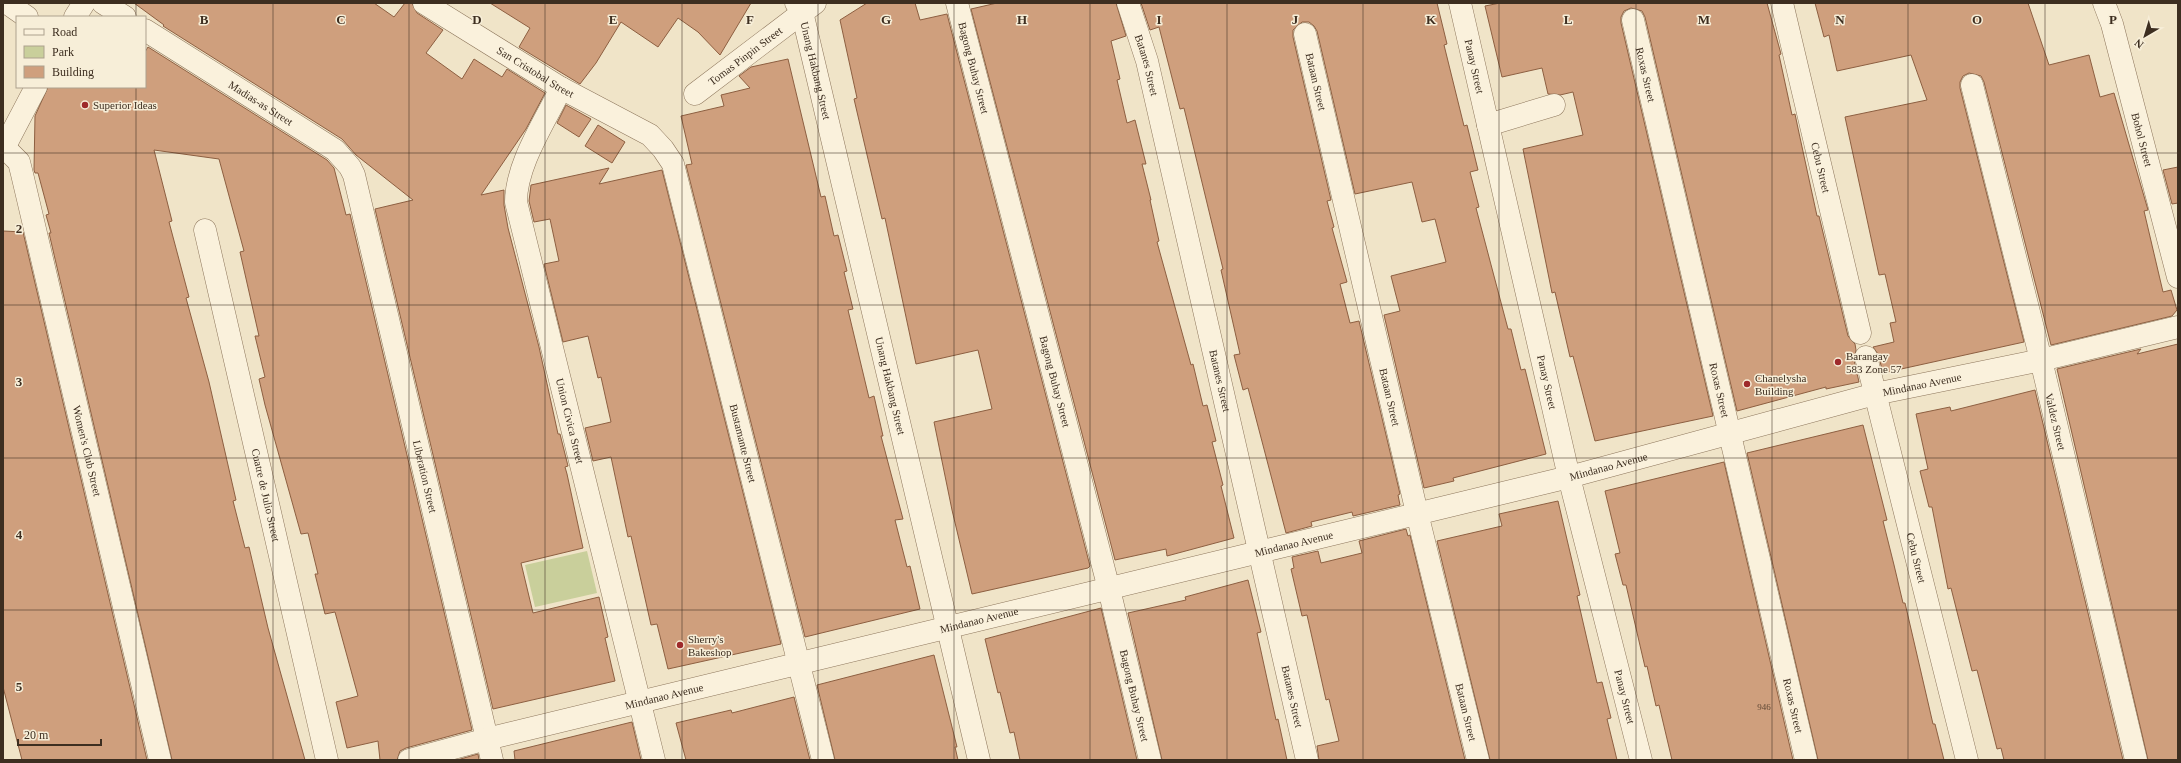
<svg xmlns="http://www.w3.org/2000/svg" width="2181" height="763" viewBox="0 0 2181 763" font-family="Georgia,serif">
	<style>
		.green { fill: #c9cf9b }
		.building { fill: #cf9f7d; stroke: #8d5f41 }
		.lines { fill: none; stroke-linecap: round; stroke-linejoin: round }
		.minor-casing { stroke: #8d765c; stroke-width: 23 }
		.minor { stroke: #faf1dc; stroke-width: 22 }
		.grid { fill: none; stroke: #3d2e20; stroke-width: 1; stroke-opacity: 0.55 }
		.poi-dot { fill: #9e2a2b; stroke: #f7eed8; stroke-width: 1.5 }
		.labels { text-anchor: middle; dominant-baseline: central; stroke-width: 3; stroke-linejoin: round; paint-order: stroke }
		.number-label { font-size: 9px; fill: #624a37 }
		.street-label { font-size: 11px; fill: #3d2e20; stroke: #f7eed8 }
		.poi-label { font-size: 11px; fill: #3d2e20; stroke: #f7eed8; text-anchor: start }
		.grid-label { font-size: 13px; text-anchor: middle; font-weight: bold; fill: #3d2e20; stroke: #f7eed8; stroke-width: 3; stroke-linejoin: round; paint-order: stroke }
	</style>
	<rect width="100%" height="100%" fill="#f0e4c8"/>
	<path class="green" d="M 587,551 L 597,593 L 535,607 L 525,565 Z"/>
	<path class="building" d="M 134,3 L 374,3 L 394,17 L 405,3 L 412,3 L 417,13 L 443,30 L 426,53 L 462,79 L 474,59 L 502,77 L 507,69 L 545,93 L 526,129 L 481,195 L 504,190 L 504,205 L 508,228 L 539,347 L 558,434 L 560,434 L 568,466 L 565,467 L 567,474 L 583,548 L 521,563 L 533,613 L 599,597 L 608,637 L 605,638 L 615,681 L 493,709 L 375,209 L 413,200 L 356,155 L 342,139 L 163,26 L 164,25 Z
		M 490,3 L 751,3 L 720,55 L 698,32 L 678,18 L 658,47 L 621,22 L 596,63 L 580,84 L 519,47 L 530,28 Z
		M 867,3 L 915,3 L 920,20 L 947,14 L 1090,566 L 1088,568 L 972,594 L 952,510 L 934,422 L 992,409 L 978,350 L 916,364 L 885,218 L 882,219 L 854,99 L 857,98 L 840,20 Z
		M 997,3 L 1116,3 L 1126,36 L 1111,41 L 1120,79 L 1117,80 L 1127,123 L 1135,120 L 1146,164 L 1142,164 L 1151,200 L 1150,200 L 1159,241 L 1157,242 L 1191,365 L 1193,364 L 1203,406 L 1207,405 L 1216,441 L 1212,442 L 1223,485 L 1221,486 L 1234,538 L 1167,556 L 1166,549 L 1115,560 L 971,9 Z
		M 1141,3 L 1437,3 L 1447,44 L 1444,45 L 1464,126 L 1467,125 L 1478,170 L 1470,172 L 1479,207 L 1476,208 L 1508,329 L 1511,329 L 1521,370 L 1525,369 L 1546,454 L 1453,478 L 1454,481 L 1424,488 L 1384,315 L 1400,311 L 1391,276 L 1446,262 L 1435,219 L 1422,222 L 1412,182 L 1355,194 L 1317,31 L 1314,26 L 1309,22 L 1302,22 L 1293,30 L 1293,37 L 1331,200 L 1327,201 L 1334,227 L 1332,228 L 1347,282 L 1340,284 L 1350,323 L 1359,321 L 1400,494 L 1398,495 L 1400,505 L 1353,516 L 1352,512 L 1311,522 L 1312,526 L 1286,533 L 1248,388 L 1243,390 L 1234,355 L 1240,354 L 1221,270 L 1223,269 L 1184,108 L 1180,109 L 1159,27 L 1150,30 Z
		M 1500,3 L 1767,3 L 1781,54 L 1779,55 L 1792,115 L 1795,114 L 1799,133 L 1817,216 L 1819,216 L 1848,336 L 1855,344 L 1856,350 L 1854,360 L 1859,382 L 1826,389 L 1826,387 L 1737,411 L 1645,17 L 1642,11 L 1631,8 L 1624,11 L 1621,17 L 1621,23 L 1713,416 L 1595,441 L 1573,356 L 1570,357 L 1555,292 L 1552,293 L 1523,149 L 1583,135 L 1573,92 L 1560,95 L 1548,94 L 1542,68 L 1502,77 L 1485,6 Z
		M 1815,3 L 2028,3 L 2049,65 L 2089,55 L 2100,97 L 2114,93 L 2148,210 L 2144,211 L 2163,292 L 2171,290 L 2177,310 L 2172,316 L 2051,345 L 1984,82 L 1981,76 L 1969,73 L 1963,76 L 1960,82 L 1960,88 L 2024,342 L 1883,373 L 1878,354 L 1873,347 L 1894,342 L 1890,323 L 1896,322 L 1885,274 L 1879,275 L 1845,117 L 1927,100 L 1911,55 L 1837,71 L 1829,35 L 1824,37 Z
		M 148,47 L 327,160 L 334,168 L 346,215 L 350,214 L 472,730 L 406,748 L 400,751 L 397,760 L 380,760 L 378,741 L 347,748 L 336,702 L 358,696 L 335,612 L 325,614 L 315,574 L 318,574 L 308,533 L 301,534 L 265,405 L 259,379 L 265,377 L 255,336 L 259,336 L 240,252 L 244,251 L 219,159 L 154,150 L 172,221 L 169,222 L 189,297 L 186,298 L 209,382 L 236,500 L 233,501 L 245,548 L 249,547 L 268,628 L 305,760 L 172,760 L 49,233 L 51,233 L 46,215 L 49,214 L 38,173 L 35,173 L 34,170 L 35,116 L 48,87 L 145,87 L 145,52 Z
		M 788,59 L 821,197 L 825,196 L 834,236 L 838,235 L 847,271 L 844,272 L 853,309 L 848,310 L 869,398 L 874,396 L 883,436 L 881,436 L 903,519 L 895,520 L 907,567 L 910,566 L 920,609 L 805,637 L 686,165 L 692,164 L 681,116 L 724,106 L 721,95 L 750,88 L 739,76 L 751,67 Z
		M 566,105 L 591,119 L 579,137 L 557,123 Z
		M 598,125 L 625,142 L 612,163 L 585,146 Z
		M 2178,167 L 2178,203 L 2172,204 L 2163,170 Z
		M 609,168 L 599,184 L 662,170 L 781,644 L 668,669 L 657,624 L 651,625 L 631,536 L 628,537 L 611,457 L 593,461 L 585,428 L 611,422 L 601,377 L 598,378 L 588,336 L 563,342 L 544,264 L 559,261 L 550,219 L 534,222 L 529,201 L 531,185 Z
		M 3,231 L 23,232 L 147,760 L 22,760 L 3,687 Z
		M 2178,344 L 2178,760 L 2148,760 L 2057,369 L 2141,349 L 2137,354 Z
		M 2035,390 L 2123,760 L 2004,760 L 2001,748 L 1997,749 L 1977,670 L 1972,671 L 1951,588 L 1948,589 L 1932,507 L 1929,507 L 1920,471 L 1928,469 L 1916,414 L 1950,407 L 1951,411 Z
		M 1863,425 L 1887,520 L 1883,521 L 1894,565 L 1903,603 L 1905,603 L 1933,724 L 1935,724 L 1944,760 L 1818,760 L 1747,453 Z
		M 1724,462 L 1793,760 L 1672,760 L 1659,705 L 1656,706 L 1647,666 L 1645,667 L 1626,585 L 1623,585 L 1615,554 L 1620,553 L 1605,491 Z
		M 1558,501 L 1580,595 L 1577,596 L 1597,683 L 1602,682 L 1611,718 L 1607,719 L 1617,760 L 1490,760 L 1437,541 L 1502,526 L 1499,514 Z
		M 1406,529 L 1408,536 L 1410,535 L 1465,760 L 1319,760 L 1317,746 L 1339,741 L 1329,699 L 1326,700 L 1307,615 L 1302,616 L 1291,569 L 1294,568 L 1292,557 L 1318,551 L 1321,563 L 1362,553 L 1359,541 Z
		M 1248,580 L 1261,632 L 1257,633 L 1276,720 L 1278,719 L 1287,760 L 1162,760 L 1128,613 L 1186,600 L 1185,597 Z
		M 1101,608 L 1137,760 L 1020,760 L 1014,732 L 1010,733 L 1000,692 L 998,693 L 985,639 Z
		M 934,655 L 957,747 L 955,747 L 958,760 L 835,760 L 817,685 Z
		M 794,697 L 810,760 L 686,760 L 676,723 L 731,710 L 732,713 Z
		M 632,722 L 641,760 L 515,760 L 514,751 Z
		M 478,754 L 479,760 L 457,760 Z"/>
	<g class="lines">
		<defs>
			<g id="minor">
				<path d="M 7,3 L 27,17"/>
				<path d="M 103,3 L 125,17"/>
				<path id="s1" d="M 424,3 L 561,88 L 650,135 L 663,149 L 673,164 L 823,760"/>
				<path id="s2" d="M 796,3 L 802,12 L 979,760"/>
				<path id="s3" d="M 957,3 L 1109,589 L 1150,760"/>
				<path id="s4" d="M 1128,3 L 1147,61 L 1307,760"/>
				<path id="s5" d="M 1460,3 L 1569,477 L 1641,760"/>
				<path id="s6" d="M 1782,3 L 1860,333"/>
				<path id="s7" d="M 2104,3 L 2112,24 L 2178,277"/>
				<path d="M 75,17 L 84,3"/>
				<path id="s8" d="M 1633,20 L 1806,760"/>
				<path id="s9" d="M 145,30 L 335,150 L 350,167 L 354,175 L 492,760"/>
				<path id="s10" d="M 1305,34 L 1417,513 L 1478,760"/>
				<path id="s11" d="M 1972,85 L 2041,360 L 2136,760"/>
				<path id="s12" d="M 561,88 C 545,122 516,164 516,202 L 654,760"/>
				<path id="s13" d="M 695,94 L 815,3"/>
				<path d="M 1488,125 L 1554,105"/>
				<path id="s14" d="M 4,147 L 19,162 L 22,174 L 160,760"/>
				<path d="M 3,150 L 36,87"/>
				<path id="s15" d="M 205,230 L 327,760"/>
				<path id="s16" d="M 1866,357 L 1967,760"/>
				<path id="s17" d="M 409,760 L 487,739 L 1569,477 L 1875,394 L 2041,360 L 2178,327"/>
			</g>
		</defs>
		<use href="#minor" class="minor-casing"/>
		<use href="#minor" class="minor"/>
	</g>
	<path class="grid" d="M 136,3 L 136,17M 273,3 L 273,760M 409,3 L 409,760M 545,3 L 545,760M 682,3 L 682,760M 818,3 L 818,760M 954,3 L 954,760M 1090,3 L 1090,760M 1227,3 L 1227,760M 1363,3 L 1363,760M 1499,3 L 1499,760M 1636,3 L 1636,760M 1772,3 L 1772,760M 1908,3 L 1908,760M 2045,3 L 2045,760M 136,87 L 136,760M 3,153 L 2178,153M 3,305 L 2178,305M 3,458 L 2178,458M 3,610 L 2178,610"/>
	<g class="poi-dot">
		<circle cx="85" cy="105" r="4"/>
		<circle cx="1838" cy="362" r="4"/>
		<circle cx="1747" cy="384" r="4"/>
		<circle cx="680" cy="645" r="4"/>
	</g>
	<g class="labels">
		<g class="number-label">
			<text x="1764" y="707">946</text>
		</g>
		<g class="street-label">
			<text stroke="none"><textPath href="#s13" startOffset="63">Tomas Pinpin Street</textPath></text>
			<text stroke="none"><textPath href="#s4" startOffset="65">Batanes Street</textPath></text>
			<text stroke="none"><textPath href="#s5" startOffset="65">Panay Street</textPath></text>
			<text stroke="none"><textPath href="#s3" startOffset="67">Bagong Buhay Street</textPath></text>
			<text stroke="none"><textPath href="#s1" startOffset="131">San Cristobal Street</textPath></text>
			<text stroke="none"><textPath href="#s2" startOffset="71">Unang Hakbang Street</textPath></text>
			<text stroke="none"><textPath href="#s8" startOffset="56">Roxas Street</textPath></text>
			<text stroke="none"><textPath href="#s10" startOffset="49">Bataan Street</textPath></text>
			<text stroke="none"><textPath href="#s9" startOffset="137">Madias-as Street</textPath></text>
			<text stroke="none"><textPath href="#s7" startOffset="142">Bohol Street</textPath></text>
			<text stroke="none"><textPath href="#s6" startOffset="169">Cebu Street</textPath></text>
			<text stroke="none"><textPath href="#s3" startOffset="391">Bagong Buhay Street</textPath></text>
			<text stroke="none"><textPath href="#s4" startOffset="389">Batanes Street</textPath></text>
			<text stroke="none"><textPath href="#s5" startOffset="389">Panay Street</textPath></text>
			<text stroke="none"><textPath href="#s17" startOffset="1559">Mindanao Avenue</textPath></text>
			<text stroke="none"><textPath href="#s2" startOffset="395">Unang Hakbang Street</textPath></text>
			<text stroke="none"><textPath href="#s8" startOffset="380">Roxas Street</textPath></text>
			<text stroke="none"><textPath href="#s10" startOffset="373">Bataan Street</textPath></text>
			<text stroke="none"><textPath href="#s12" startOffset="349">Union Civica Street</textPath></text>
			<text stroke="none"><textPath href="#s11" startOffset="347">Valdez Street</textPath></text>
			<text stroke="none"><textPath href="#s1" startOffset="587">Bustamante Street</textPath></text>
			<text stroke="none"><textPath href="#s14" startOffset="318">Women's Club Street</textPath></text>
			<text stroke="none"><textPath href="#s17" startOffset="1235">Mindanao Avenue</textPath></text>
			<text stroke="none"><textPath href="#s9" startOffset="566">Liberation Street</textPath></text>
			<text stroke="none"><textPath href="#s15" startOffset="272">Cuatre de Julio Street</textPath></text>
			<text stroke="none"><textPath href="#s17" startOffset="911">Mindanao Avenue</textPath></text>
			<text stroke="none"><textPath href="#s16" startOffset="207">Cebu Street</textPath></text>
			<text stroke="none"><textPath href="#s17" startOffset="587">Mindanao Avenue</textPath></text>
			<text stroke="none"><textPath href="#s3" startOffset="715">Bagong Buhay Street</textPath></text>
			<text stroke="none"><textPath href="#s17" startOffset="263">Mindanao Avenue</textPath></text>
			<text stroke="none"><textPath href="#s4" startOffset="713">Batanes Street</textPath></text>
			<text stroke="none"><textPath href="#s5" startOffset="713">Panay Street</textPath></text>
			<text stroke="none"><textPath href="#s8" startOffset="704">Roxas Street</textPath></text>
			<text stroke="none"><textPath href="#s10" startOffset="697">Bataan Street</textPath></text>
		</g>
		<g class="poi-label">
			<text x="93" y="105">Superior Ideas</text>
			<text x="1846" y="356">Barangay<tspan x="1846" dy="13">583 Zone 57</tspan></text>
			<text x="1755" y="378">Chanelysha<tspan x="1755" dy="13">Building</tspan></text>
			<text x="688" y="639">Sherry's<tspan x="688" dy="13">Bakeshop</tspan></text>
		</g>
	</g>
	<g class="grid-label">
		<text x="204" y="24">B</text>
		<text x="341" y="24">C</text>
		<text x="477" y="24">D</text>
		<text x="613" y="24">E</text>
		<text x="750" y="24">F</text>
		<text x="886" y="24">G</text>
		<text x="1022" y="24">H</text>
		<text x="1159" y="24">I</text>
		<text x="1295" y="24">J</text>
		<text x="1431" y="24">K</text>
		<text x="1568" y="24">L</text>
		<text x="1704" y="24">M</text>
		<text x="1840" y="24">N</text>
		<text x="1977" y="24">O</text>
		<text x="2113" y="24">P</text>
		<text x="19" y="233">2</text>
		<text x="19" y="386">3</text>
		<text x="19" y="539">4</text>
		<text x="19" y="691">5</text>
	</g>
	<rect width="2181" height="763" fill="none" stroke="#3d2e20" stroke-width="8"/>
	<rect x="16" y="16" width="130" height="72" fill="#f7eed8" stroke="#ada18e"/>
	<rect x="24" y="29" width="20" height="6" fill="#faf1dc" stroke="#ada18e"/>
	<text x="52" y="36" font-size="12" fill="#3d2e20">Road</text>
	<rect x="24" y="46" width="20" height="12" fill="#c9cf9b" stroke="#ada18e"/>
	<text x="52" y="56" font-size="12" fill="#3d2e20">Park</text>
	<rect x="24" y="66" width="20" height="12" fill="#cf9f7d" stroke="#ada18e"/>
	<text x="52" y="76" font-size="12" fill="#3d2e20">Building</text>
	<g transform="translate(2145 36) rotate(218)" stroke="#f7eed8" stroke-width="3" paint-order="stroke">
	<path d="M0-3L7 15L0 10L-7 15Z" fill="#3d2e20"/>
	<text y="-6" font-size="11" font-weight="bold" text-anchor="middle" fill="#3d2e20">N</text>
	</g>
	<path d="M18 739v6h83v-6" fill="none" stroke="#3d2e20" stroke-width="2"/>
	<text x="24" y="739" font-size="12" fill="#3d2e20" stroke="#f7eed8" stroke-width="3" paint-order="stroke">20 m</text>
</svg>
